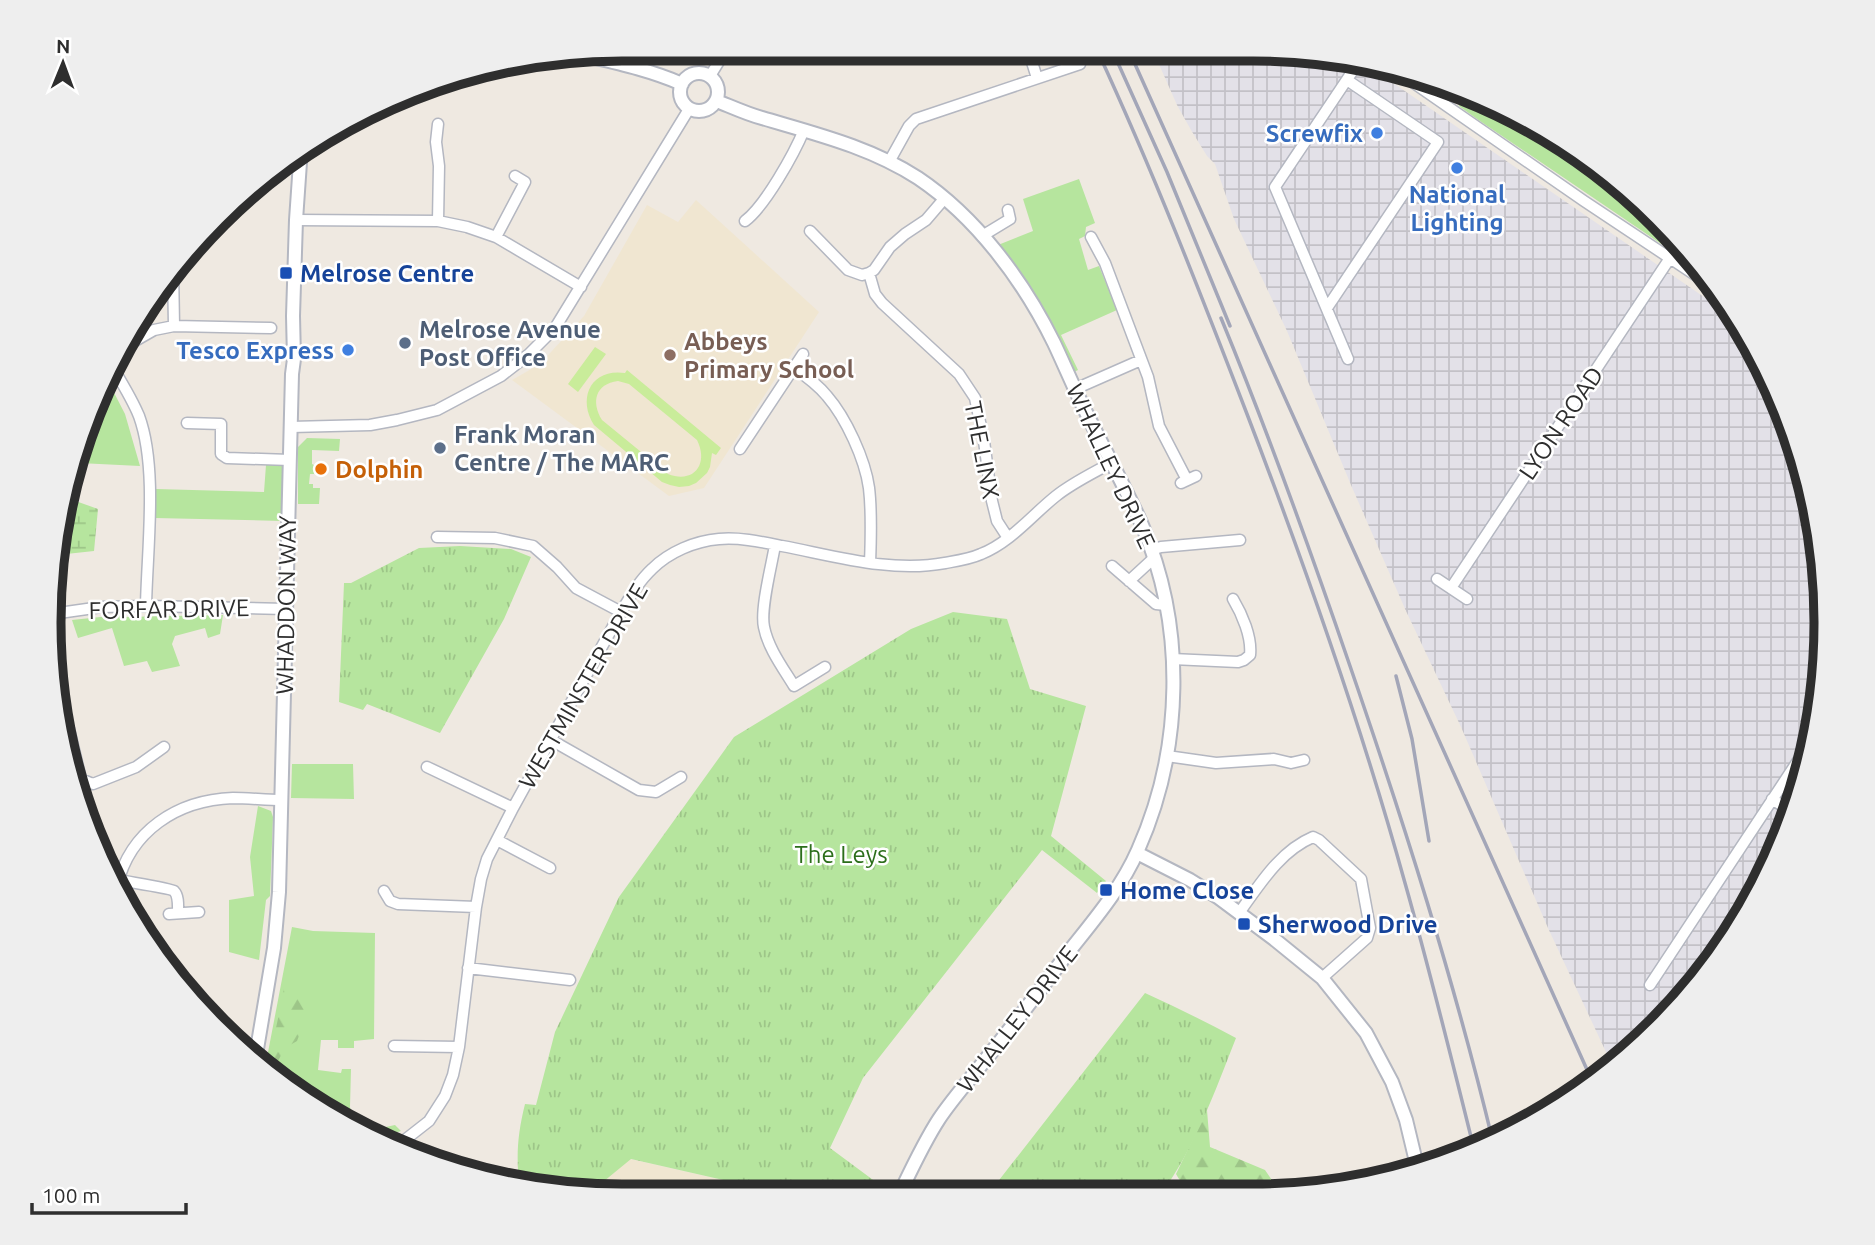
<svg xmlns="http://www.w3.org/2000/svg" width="1875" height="1245" viewBox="0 0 1875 1245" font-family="Ubuntu,sans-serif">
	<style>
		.industrial { fill: url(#industrial-grid) }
		.education { fill: #f0e6d1 }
		.grass { fill: #b6e59e }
		.forest { fill: url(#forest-firs) }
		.wetland { fill: url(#wetland-marsh) }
		.park { fill: url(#park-tufts) }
		.pitch { fill: #c9ec9a; fill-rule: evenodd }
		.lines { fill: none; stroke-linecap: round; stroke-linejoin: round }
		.minor-casing { stroke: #b4b7c1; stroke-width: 13 }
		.tertiary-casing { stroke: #b4b7c1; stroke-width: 16 }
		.minor { stroke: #fff; stroke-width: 10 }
		.tertiary { stroke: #fff; stroke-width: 12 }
		.rail { stroke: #a3a6b8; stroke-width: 3.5 }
		.shop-dot { fill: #3f7fe0; stroke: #fff; stroke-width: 2.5 }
		.transit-dot { fill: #1a4fb4; stroke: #fff; stroke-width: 2.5 }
		.service-dot { fill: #5c6f8a; stroke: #fff; stroke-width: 2.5 }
		.education-dot { fill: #8d6e63; stroke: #fff; stroke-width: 2.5 }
		.food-dot { fill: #e8710a; stroke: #fff; stroke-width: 2.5 }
		.labels { text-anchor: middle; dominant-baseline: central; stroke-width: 5; stroke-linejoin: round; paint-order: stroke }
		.shop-label { font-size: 24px; font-weight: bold; fill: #366cbe; stroke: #fff; text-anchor: end }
		.transit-label { font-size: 24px; font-weight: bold; fill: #164399; stroke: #fff; text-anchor: start }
		.service-label { font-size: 24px; font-weight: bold; fill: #4e5e75; stroke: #fff; text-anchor: start }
		.education-label { font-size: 24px; font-weight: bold; fill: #785e54; stroke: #fff; text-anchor: start }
		.street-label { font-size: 24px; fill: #2e2e2e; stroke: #fff }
		.food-label { font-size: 24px; font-weight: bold; fill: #c56008; stroke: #fff; text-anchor: start }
		.park-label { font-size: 24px; fill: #2c6e1b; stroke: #fff }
		.rim { fill: none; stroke: #2e2e2e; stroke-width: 9 }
	</style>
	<defs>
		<pattern id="industrial-grid" width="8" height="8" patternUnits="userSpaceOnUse" patternTransform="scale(1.75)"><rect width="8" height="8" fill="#e3e1e8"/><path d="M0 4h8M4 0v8" fill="none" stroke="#c3c1c7"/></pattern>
		<pattern id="forest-firs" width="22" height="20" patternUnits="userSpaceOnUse" patternTransform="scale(1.75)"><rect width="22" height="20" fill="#b6e59e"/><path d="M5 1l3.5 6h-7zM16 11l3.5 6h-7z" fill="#9dc588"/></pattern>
		<pattern id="wetland-marsh" width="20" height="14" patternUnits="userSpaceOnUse" patternTransform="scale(1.75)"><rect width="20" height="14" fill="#b6e59e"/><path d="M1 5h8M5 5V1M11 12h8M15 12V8" fill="none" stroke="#9dc588"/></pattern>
		<pattern id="park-tufts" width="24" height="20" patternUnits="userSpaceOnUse" patternTransform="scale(1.75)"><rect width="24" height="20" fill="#b6e59e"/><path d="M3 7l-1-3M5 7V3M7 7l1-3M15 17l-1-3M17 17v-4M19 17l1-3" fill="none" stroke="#9dc588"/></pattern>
	</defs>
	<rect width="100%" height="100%" fill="#efe9e1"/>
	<path class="industrial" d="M 1154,53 L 1328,54 L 1370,67 L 1736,319 L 1767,369 L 1807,474 L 1825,585 L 1821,698 L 1795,807 L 1749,910 L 1683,1001 L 1613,1067 L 1548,928 L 1461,727 L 1406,611 L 1351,485 L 1287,331 L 1234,219 L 1215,164 L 1207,156 L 1191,130 L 1177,105 Z"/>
	<path class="education" d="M 696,200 L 819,312 L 704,488 L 669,496 L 512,380 L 540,364 L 584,316 L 647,205 L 678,222 Z
		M 630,1159 L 776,1192 L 592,1191 Z"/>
	<path class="grass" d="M 1459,94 C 1491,103 1516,128 1546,141 L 1645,206 L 1710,277 L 1477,119 L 1459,106 L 1457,99 Z
		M 1079,179 L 1095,223 L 1086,227 L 1085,236 L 1079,239 L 1088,270 L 1099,266 L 1117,310 L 1061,335 L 1078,370 L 1074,372 L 1051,321 L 1027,282 L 998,245 L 1033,231 L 1023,199 Z
		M 107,379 L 125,414 L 140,466 L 79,463 L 93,403 Z
		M 307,438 L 340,439 L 339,451 L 312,450 L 312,464 L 314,465 L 314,474 L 310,474 L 309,484 L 313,484 L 313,488 L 320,488 L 319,504 L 298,504 L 298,447 Z
		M 266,465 L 285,465 L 283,521 L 155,518 L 156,489 L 264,492 Z
		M 119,615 L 124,617 L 223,615 L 220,634 L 208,638 L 205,628 L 175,636 L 172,644 L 180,666 L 152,672 L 147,661 L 124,666 L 112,628 L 78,638 L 72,620 Z
		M 292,764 L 353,764 L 354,799 L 291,798 Z
		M 258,806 L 271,811 L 273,817 L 270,896 L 266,900 L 259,960 L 229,952 L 229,900 L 254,896 L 250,857 Z
		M 292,927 L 313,931 L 375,933 L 374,1039 L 354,1041 L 354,1048 L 338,1048 L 338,1040 L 321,1040 L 318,1070 L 341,1073 L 342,1069 L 351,1069 L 350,1107 L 355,1125 L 381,1128 L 395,1125 L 401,1131 L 374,1139 L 369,1137 L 265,1068 Z"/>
	<path class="forest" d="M 286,973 L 292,989 L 306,986 L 308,1000 L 305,1020 L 297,1041 L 285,1048 L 278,1061 L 268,1065 L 282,1000 Z
		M 1207,1110 L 1210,1147 L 1265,1170 L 1282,1195 L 1188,1194 L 1176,1174 Z"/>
	<path class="wetland" d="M 70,499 L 98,509 L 94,551 L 57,555 Z"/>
	<path class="park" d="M 460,546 L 511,549 L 531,557 L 504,619 L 440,733 L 367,704 L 363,710 L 339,702 L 344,583 L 351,583 L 419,548 Z
		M 953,612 L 1007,619 L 1030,689 L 1086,706 L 1051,836 L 1106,881 L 1097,893 L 1042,850 L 863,1078 L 830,1148 L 888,1191 L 887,1193 L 776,1192 L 631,1159 L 592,1191 L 547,1191 L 519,1182 C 516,1154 518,1132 525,1104 L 536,1105 L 555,1032 L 619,897 L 734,737 L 911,629 Z
		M 1145,993 C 1176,1007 1206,1022 1236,1038 C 1215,1091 1195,1148 1161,1194 L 989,1193 Z"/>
	<path class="pitch" d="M 595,347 L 606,354 L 578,392 L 568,384 Z
		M 627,370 L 721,448 L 716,455 L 712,453 L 710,467 L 707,473 L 696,483 L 689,486 L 679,487 L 670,485 L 662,482 L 594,425 C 577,398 591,368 625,373 ZM 618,381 L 629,384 L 697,440 C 709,464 694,484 668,474 L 602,420 C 591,402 595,384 618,381 Z"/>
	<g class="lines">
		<defs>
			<path id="minor" d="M 1027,52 L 1031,59 L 1037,78
				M 633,66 L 635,49
				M 710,76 L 726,50
				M 1405,77 L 1584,201 L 1718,290
				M 438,124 L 436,142 L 439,166 L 438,221
				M 889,162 L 909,126 L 916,119 L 1080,64
				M 296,220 L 438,221 L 467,227 L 496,237 L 581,287
				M 745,221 C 765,206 794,154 804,130
				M 810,231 L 848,270 L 862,275 L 869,273 L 874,270 L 890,247 L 905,234 L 926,220 L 944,199
				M 982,236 L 1010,219 L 1008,210
				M 496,237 L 525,182 L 515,176
				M 1091,237 L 1105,263 L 1148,377 L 1159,426 L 1187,480
				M 173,268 L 174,326
				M 869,273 L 875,294 L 882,303 L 959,374 L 975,398 L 984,441 L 992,501 L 997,521 L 1008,538
				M 1327,308 L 1438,142 L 1347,80
				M 126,346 L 154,330 L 174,326 L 271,328
				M 1348,359 L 1275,187 L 1358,63
				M 113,368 C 122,383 132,399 139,416 C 158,468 147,550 146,606
				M 794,368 C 806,376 818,385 827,396 C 846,418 865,459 869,488 C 872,513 871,538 870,563
				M 1075,389 L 1141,360
				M 187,423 L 221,424 L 221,454 L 227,458 L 290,460
				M 291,427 L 370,425 L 397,420 L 437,410 L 501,376 L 528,355 L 555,328 L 689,109
				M 740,449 L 803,354
				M 1181,483 L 1196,476
				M 437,537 L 495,538 L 533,546 L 557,567 L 576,588 L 621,612
				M 775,545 C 772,564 760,609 764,627 C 768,648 783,668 794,686 L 825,667
				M 1151,550 L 1161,547 L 1240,540
				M 1112,566 L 1156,604 L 1166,605
				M 1437,579 L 1467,599
				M 1129,581 L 1154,558
				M 1451,588 L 1670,258
				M 52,614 L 101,607 L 146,606 L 286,609
				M 1172,659 L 1238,662 L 1244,660 L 1250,655 C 1252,637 1242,614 1233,599
				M 69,729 L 81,779 L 93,784 L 136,767 L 164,747
				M 551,740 L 639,790 L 656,792 L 681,777
				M 1167,756 L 1216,763 L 1274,759 L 1291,763 L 1304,760
				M 427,767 L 513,808
				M 1772,799 L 1793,813
				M 497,840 L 550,868
				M 119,880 C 128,882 170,888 174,891 C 179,896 178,906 178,913
				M 117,886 C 130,831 177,800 233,798 C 249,798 266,800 282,800
				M 384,891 L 390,901 L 398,904 L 476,907
				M 1239,913 C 1260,884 1280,851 1313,837 L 1319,840 L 1361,879 L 1370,928 L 1367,938 L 1322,978
				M 169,914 L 199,912
				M 468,968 L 570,980
				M 1650,985 L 1811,741
				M 394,1046 L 459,1047
				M 394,1145 L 406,1139 L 429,1121 L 445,1096 L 453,1075 L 459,1047 L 476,907 L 481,879 L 487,859 L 513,808 L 621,612 C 630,597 639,581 652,569 C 669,552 695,541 719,539 C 739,537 762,542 782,546 C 835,556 891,573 945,563 C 956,561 970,559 981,554 C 1011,542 1032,515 1056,496 C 1072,483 1093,473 1111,463"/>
			<path id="tertiary" d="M 583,55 C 617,63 650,70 682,84
				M680 92a19 19 0 1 1 38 0a19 19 0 1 1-38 0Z
				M 717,101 C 732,107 747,114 762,118 C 816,134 870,147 918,178 C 976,217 1023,280 1054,343 C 1063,362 1071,381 1080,400 C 1100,442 1123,482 1142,525 C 1186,627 1183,749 1138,850 C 1121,889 1093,921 1067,954 C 1041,989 1014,1024 986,1059 C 971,1078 953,1098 939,1119 C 924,1142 912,1168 900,1193
				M 1613,180 L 1632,193
				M 1137,853 L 1190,880 L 1219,898 L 1274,939 L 1322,978 L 1366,1033 L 1392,1082 L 1406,1120 L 1418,1170
				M 255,1061 L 274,948 L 279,892 L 292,374 L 294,359 L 293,316 L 296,220 L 301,148"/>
		</defs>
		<use href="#minor" class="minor-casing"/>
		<use href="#tertiary" class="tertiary-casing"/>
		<use href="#minor" class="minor"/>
		<use href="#tertiary" class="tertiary"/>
		<path class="rail" d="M 1098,52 C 1153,171 1200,292 1247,414 C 1306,568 1361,724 1405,883 C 1430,971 1452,1060 1474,1149
			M 1113,52 L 1167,172 L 1230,326
			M 1130,53 L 1593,1083
			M 1221,318 C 1268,432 1310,549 1350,666 C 1404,823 1454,980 1493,1142
			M 1396,676 L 1412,739 L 1429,841"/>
	</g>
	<g class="shop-dot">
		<circle cx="1377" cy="133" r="7"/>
		<circle cx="1457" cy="168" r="7"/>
		<circle cx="348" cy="350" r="7"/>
	</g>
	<g class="transit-dot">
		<rect x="279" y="266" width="14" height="14" rx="3.5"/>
		<rect x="1099" y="883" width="14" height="14" rx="3.5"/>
		<rect x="1237" y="917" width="14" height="14" rx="3.5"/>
	</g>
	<g class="service-dot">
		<circle cx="405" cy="343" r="7"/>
		<circle cx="440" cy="448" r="7"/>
	</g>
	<circle class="education-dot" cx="670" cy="355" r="7"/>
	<circle class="food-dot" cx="321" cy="469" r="7"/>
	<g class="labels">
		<g class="shop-label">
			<text x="1363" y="133">Screwfix</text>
			<text x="1457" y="194" text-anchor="middle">National<tspan x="1457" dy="28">Lighting</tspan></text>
			<text x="334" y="350">Tesco Express</text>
		</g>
		<g class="transit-label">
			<text x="300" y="273">Melrose Centre</text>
			<text x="1120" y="890">Home Close</text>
			<text x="1258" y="924">Sherwood Drive</text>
		</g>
		<g class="service-label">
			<text x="419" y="329">Melrose Avenue<tspan x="419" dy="28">Post Office</tspan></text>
			<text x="454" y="434">Frank Moran<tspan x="454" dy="28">Centre / The MARC</tspan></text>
		</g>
		<g class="education-label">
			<text x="684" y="341">Abbeys<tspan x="684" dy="28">Primary School</tspan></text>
		</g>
		<g class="street-label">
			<text transform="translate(1561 423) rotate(-56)">LYON ROAD</text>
			<text transform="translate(982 450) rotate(79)">THE LINX</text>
			<text transform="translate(1111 466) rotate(65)">WHALLEY DRIVE</text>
			<text transform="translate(286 605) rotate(-89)">WHADDON WAY</text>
			<text transform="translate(169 609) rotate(-1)">FORFAR DRIVE</text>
			<text transform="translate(583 686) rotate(-60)">WESTMINSTER DRIVE</text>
			<text transform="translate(1017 1019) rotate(-52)">WHALLEY DRIVE</text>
		</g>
		<g class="food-label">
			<text x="335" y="469">Dolphin</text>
		</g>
		<g class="park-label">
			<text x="841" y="854">The Leys</text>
		</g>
	</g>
	<path d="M0 0H1875V1245H0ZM622 61H1253A561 561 0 0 1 1814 622V623A561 561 0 0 1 1253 1184H622A561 561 0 0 1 61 623V622A561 561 0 0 1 622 61Z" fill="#eee" fill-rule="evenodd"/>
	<path class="rim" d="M622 61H1253A561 561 0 0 1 1814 622V623A561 561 0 0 1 1253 1184H622A561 561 0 0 1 61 623V622A561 561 0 0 1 622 61Z"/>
	<g transform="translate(63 63) rotate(1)" stroke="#ffffff" stroke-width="5" paint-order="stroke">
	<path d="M0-5L12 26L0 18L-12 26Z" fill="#2e2e2e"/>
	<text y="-10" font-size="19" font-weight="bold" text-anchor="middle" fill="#2e2e2e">N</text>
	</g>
	<path d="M32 1203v10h154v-10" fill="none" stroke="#2e2e2e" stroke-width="3.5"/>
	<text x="42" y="1203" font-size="21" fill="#2e2e2e" stroke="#ffffff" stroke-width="5" paint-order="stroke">100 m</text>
</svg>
